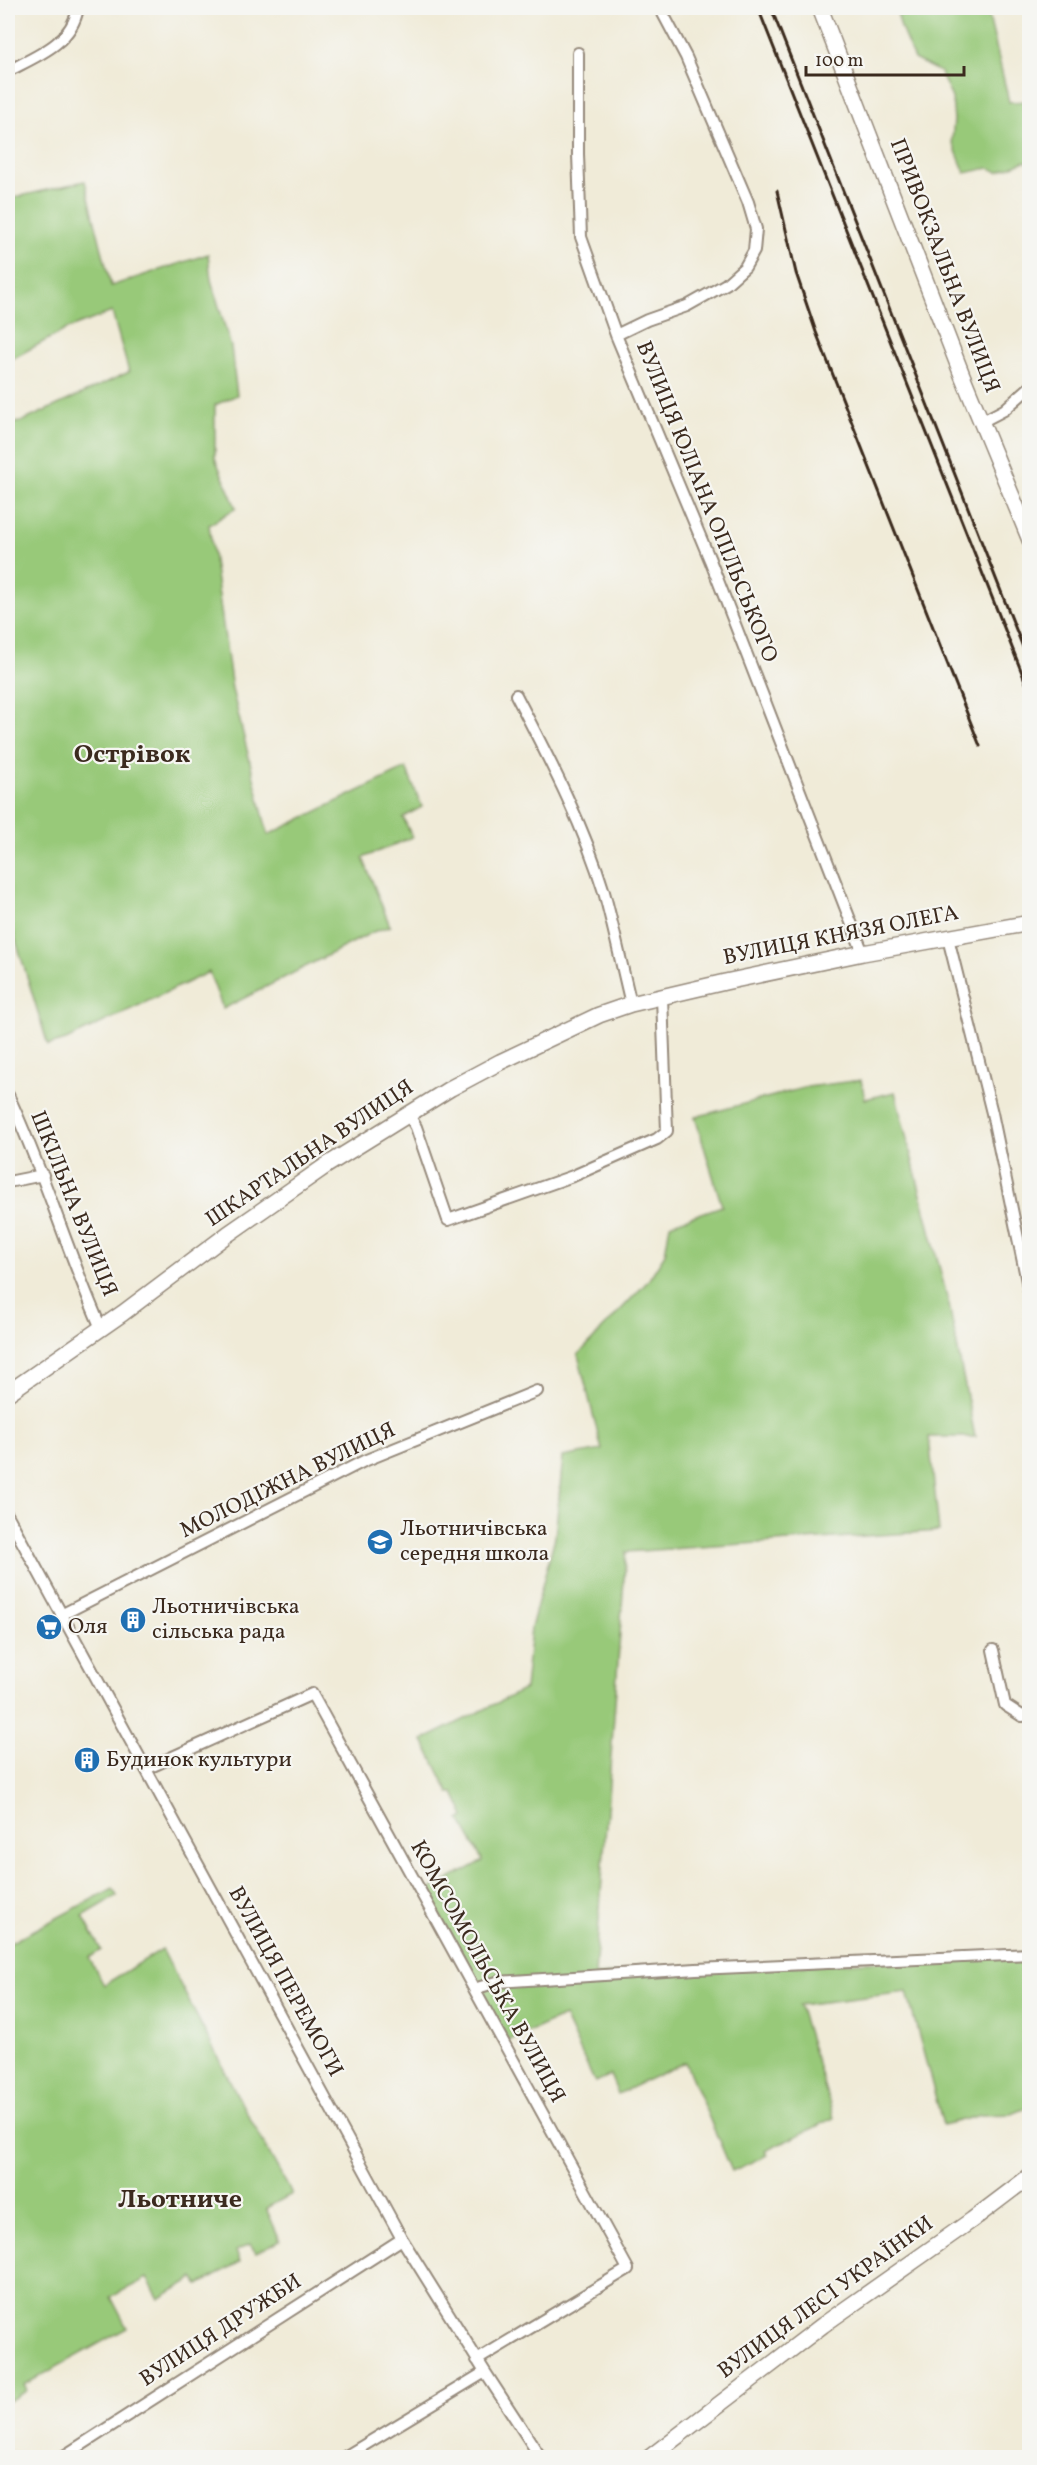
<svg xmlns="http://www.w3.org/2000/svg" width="1037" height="2465" viewBox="0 0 1037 2465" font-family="Vollkorn,serif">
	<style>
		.green { fill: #98c979; stroke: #6a7a4c; stroke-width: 1.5 }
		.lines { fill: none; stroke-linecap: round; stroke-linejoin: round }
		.street-casing { stroke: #968a7b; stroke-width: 14 }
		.secondary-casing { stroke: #968a7b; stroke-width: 18 }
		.street { stroke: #fff; stroke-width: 10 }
		.secondary { stroke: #fff; stroke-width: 15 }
		.rail { stroke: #3b2a1e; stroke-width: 3 }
		.labels { text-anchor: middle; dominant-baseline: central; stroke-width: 4.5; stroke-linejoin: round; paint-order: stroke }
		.street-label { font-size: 22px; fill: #3b2a1e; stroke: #f6f6f2 }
		.poi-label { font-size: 22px; fill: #3b2a1e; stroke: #f6f6f2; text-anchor: start }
		.quarter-label { font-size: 26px; font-weight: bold; fill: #3b2a1e; stroke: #f6f6f2 }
	</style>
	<rect width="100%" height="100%" fill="#f6f6f2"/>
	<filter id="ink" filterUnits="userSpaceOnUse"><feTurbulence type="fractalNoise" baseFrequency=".0167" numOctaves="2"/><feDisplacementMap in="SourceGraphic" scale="12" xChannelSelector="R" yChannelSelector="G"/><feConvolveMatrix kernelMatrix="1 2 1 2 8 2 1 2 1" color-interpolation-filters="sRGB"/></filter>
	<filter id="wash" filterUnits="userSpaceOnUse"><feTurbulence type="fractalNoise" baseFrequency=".008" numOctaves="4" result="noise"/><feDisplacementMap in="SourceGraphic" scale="24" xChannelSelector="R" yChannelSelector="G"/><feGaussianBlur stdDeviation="1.35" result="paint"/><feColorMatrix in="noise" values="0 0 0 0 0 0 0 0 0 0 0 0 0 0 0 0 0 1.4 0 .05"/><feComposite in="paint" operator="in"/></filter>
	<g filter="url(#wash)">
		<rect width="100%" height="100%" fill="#f0ebd8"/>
		<path class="green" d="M 896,8 L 987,8 L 1009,102 L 1029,101 L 1029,163 L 1025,161 L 998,172 L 989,168 L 965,173 L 952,141 L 954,120 L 952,98 L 940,72 L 914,59 L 901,28 Z
			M 85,181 L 111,286 L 208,254 L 211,280 L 231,347 L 237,395 L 215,405 L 215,458 L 236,508 L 209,525 L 232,689 L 268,835 L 406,768 L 422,807 L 403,817 L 412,837 L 363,858 L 390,926 L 373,932 L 223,1009 L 209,972 L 66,1040 L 48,1045 L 13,931 L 8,932 L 8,424 L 21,422 L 129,372 L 112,312 L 67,329 L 8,361 L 8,199 Z
			M 861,1080 L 865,1099 L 895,1092 L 949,1305 L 975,1437 L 929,1437 L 939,1531 L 626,1552 L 595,1975 L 1029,1954 L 1029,2107 L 1012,2114 L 981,2115 L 943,2125 L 907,1992 L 799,2005 L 834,2118 L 765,2151 L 767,2155 L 732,2171 L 685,2062 L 618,2094 L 610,2075 L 595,2083 L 564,2016 L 508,2041 L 427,1891 L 483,1861 L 460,1820 L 465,1817 L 454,1793 L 449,1793 L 423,1740 L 525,1689 L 531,1628 L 555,1537 L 563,1457 L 602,1450 L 578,1355 L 648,1281 L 665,1254 L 670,1224 L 722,1206 L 695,1117 L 807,1087 Z
			M 113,1888 L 117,1896 L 83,1916 L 101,1950 L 89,1958 L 104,1985 L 162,1949 L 242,2104 L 292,2194 L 266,2208 L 280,2240 L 256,2253 L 250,2244 L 236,2251 L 240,2262 L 199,2285 L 194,2278 L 159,2299 L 147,2278 L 111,2297 L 127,2328 L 24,2385 L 27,2391 L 8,2401 L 8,1944 Z"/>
	</g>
	<g filter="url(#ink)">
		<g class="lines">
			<defs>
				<path id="street" d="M 578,53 L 578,154 L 581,237 L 616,335 L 710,560 L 863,953
					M 8,71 C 37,56 72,43 78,8
					M 616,335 L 647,320 L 687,306 L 726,284 L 745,267 L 754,251 L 756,229 L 748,202 L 686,57 L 660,8
					M 981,422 L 1004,410 L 1030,387
					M 516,695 C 549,759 583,823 604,892 C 614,929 622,967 631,1004
					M 948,938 L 992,1113 L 1030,1296
					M 8,1095 C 44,1171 67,1252 101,1328
					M 409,1115 L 416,1127 L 448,1220 L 573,1176 L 657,1139 L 667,1131 L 662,997
					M 8,1182 L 43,1175
					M 8,1516 L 402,2239 L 485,2372 L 541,2458
					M 61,1615 L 364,1461 L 537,1391
					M 993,1650 L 1005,1705 L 1022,1716 L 1030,1715
					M 146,1769 L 312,1694 L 628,2269 L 477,2360
					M 474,1989 L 497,1982 L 696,1969 L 1030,1954
					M 61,2458 L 402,2239
					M 343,2458 L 485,2372"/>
				<path id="secondary" d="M 820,8 L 962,375 L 1030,540
					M 8,1393 L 123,1313 L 228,1234 L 327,1165 L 451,1088 L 500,1062 L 599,1015 L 631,1004 L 725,982 L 863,953 L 1030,923
					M 649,2458 L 823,2325 L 972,2220 L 1030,2176"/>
			</defs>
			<use href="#street" class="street-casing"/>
			<use href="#secondary" class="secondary-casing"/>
			<use href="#street" class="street"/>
			<use href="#secondary" class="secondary"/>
			<path class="rail" d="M 758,8 L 1030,693
				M 771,8 L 1030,665
				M 777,191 L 796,273 L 816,332 L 980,746"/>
		</g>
	</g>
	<defs>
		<symbol id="school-disc" viewBox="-11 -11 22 22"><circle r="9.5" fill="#1f6fb2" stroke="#f6f6f2"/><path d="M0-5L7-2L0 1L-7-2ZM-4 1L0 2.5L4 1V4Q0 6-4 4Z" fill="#fff"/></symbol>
		<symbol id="building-disc" viewBox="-11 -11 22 22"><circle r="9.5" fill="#1f6fb2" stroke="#f6f6f2"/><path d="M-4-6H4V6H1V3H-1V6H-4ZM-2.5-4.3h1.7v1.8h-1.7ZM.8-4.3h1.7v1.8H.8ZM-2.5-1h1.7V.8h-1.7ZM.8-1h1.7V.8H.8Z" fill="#fff"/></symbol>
		<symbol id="supermarket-disc" viewBox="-11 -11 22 22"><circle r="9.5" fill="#1f6fb2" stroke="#f6f6f2"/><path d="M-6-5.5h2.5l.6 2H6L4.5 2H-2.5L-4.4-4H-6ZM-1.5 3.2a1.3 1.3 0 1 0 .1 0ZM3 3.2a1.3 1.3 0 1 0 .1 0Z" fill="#fff"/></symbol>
	</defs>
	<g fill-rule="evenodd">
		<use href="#school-disc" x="365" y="1527" width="30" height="30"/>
		<use href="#building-disc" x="118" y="1605" width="30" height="30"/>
		<use href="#supermarket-disc" x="34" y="1612" width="30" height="30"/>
		<use href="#building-disc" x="72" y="1745" width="30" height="30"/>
	</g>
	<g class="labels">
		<g class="street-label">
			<text transform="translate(944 266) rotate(69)">ПРИВОКЗАЛЬНА ВУЛИЦЯ</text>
			<text transform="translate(706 502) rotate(68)">ВУЛИЦЯ ЮЛІАНА ОПІЛЬСЬКОГО</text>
			<text transform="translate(841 936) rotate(-11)">ВУЛИЦЯ КНЯЗЯ ОЛЕГА</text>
			<text transform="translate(310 1154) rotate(-34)">ШКАРТАЛЬНА ВУЛИЦЯ</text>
			<text transform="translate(73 1204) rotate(68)">ШКІЛЬНА ВУЛИЦЯ</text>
			<text transform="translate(288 1481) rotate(-26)">МОЛОДІЖНА ВУЛИЦЯ</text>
			<text transform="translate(487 1972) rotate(61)">КОМСОМОЛЬСЬКА ВУЛИЦЯ</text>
			<text transform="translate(285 1982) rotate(61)">ВУЛИЦЯ ПЕРЕМОГИ</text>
			<text transform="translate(826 2298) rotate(-36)">ВУЛИЦЯ ЛЕСІ УКРАЇНКИ</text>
			<text transform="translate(221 2331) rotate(-33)">ВУЛИЦЯ ДРУЖБИ</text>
		</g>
		<g class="poi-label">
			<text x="400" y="1529">Льотничівська<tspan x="400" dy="25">середня школа</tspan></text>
			<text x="152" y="1607">Льотничівська<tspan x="152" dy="25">сільська рада</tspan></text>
			<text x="68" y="1627">Оля</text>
			<text x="106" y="1760">Будинок культури</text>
		</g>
		<g class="quarter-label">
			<text x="132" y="755">Острівок</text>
			<text x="180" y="2200">Льотниче</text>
		</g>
	</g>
	<rect width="1037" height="2465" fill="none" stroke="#f6f6f2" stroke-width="30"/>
	<path d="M806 66v9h158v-9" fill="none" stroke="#3b2a1e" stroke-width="3"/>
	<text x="815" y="66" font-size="18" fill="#3b2a1e" stroke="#f6f6f2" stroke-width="4.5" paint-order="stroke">100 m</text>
</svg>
